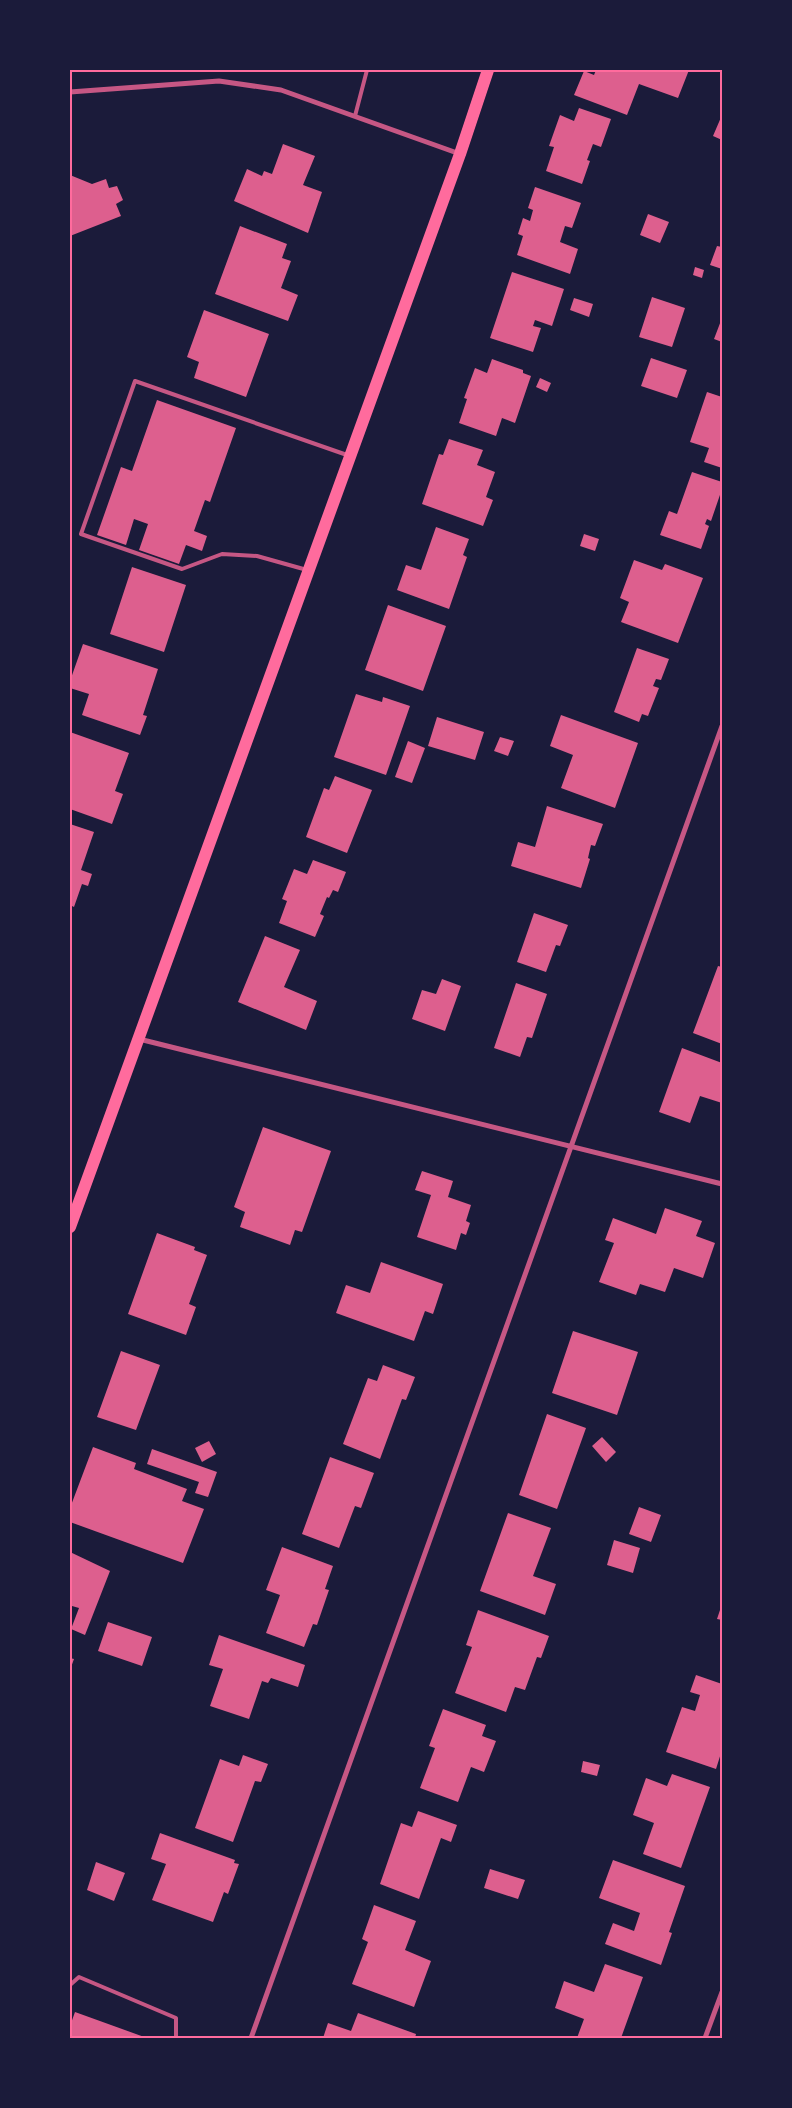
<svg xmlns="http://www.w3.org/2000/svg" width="792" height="2108" viewBox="0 0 792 2108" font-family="Helvetica,sans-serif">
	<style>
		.building { fill: #dd5f8e }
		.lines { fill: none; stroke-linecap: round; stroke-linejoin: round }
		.service { stroke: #c65784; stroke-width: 4 }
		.minor { stroke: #c65784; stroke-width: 5 }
		.primary { stroke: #ff6b9d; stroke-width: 12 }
		.neatline { fill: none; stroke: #ff6b9d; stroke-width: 2 }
	</style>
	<rect width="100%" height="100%" fill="#1b1b3a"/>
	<path class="building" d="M 596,70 L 601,71 L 689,70 L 678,98 L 639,84 L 627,115 L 574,95 L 584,71 L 594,75 Z
		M 579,108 L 611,119 L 601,147 L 593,144 L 587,160 L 590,161 L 582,184 L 546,171 L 554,147 L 549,146 L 560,115 L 574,121 Z
		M 722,115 L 722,140 L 713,136 Z
		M 283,144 L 315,156 L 303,185 L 322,192 L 308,233 L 234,201 L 247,169 L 262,176 L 264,171 L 272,174 Z
		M 70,175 L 92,184 L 106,179 L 109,188 L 117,186 L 123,200 L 116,204 L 121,216 L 70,236 Z
		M 535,187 L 581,203 L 572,228 L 565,226 L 560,242 L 578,249 L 570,274 L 517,255 L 523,236 L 518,234 L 523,218 L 530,221 L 533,210 L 528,208 Z
		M 648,214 L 669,222 L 660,243 L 640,235 Z
		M 240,226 L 287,244 L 282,258 L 291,261 L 281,288 L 298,295 L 288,321 L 215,294 Z
		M 717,246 L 722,247 L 722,269 L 710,265 Z
		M 695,267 L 704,270 L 702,278 L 693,275 Z
		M 512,272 L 564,289 L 552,326 L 535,320 L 533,326 L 541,328 L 533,352 L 490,338 Z
		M 652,297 L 685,308 L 672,347 L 639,337 Z
		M 574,298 L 593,304 L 589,317 L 570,310 Z
		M 204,310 L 269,334 L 246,397 L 194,378 L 199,362 L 187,357 Z
		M 722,318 L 722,342 L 714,339 Z
		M 651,358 L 687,370 L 677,398 L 641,386 Z
		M 492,359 L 523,370 L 523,373 L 531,376 L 515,423 L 502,418 L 496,436 L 459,423 L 467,399 L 464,398 L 475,368 L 487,373 Z
		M 540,378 L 551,383 L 547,392 L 536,387 Z
		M 707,392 L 722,397 L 722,468 L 704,462 L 709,448 L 690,442 Z
		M 157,400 L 236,428 L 210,502 L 205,500 L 194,531 L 207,536 L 202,551 L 186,545 L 179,564 L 139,550 L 148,524 L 134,519 L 126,545 L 97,535 L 121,467 L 132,471 Z
		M 449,439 L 483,450 L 477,465 L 495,472 L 486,497 L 493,500 L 483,526 L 422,504 L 439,454 L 443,455 Z
		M 692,472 L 722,482 L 722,489 L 711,521 L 707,519 L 705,524 L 709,526 L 701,549 L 660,535 L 669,511 L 677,514 Z
		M 436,527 L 469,539 L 463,555 L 467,557 L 449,609 L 397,590 L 406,565 L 421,570 Z
		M 584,534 L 599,539 L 595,551 L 580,546 Z
		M 634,560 L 662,570 L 665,564 L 703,578 L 678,643 L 621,622 L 629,602 L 620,598 Z
		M 132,567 L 186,585 L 164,652 L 110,634 Z
		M 388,605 L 446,626 L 423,691 L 365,670 Z
		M 83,644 L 158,669 L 143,715 L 147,716 L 140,735 L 82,715 L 89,694 L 70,688 L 70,681 Z
		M 637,648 L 669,659 L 661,680 L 656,679 L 653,686 L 659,688 L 648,716 L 642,714 L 639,722 L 614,712 Z
		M 356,694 L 382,702 L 383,697 L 410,706 L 386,775 L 334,757 Z
		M 561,715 L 638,743 L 615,808 L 561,788 L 573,755 L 550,746 Z
		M 437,717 L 484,732 L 475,760 L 428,746 Z
		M 70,732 L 129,753 L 115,791 L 123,794 L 112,824 L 70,809 Z
		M 500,737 L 514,741 L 508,756 L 494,751 Z
		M 408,741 L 425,748 L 412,783 L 395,777 Z
		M 335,776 L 372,790 L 347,853 L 306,837 L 324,788 L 329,790 Z
		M 547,806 L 603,824 L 595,846 L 591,845 L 588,858 L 590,859 L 581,888 L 511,866 L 518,842 L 535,847 Z
		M 70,824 L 94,832 L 81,870 L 92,874 L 88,886 L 82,884 L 74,907 L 70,905 Z
		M 313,860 L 346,872 L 338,892 L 333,890 L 329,898 L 327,897 L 320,914 L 324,916 L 315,937 L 279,923 L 287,901 L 282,899 L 294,869 L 307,874 Z
		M 534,913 L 568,925 L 560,946 L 556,945 L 546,972 L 517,962 Z
		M 265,936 L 300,950 L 284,987 L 317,1001 L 306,1030 L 238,1002 Z
		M 718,966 L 722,967 L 722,1044 L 693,1033 Z
		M 442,979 L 461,986 L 445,1031 L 412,1019 L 422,990 L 436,994 Z
		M 516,983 L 547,994 L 532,1038 L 527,1037 L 520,1057 L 494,1048 Z
		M 682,1048 L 722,1063 L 722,1103 L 700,1096 L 690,1123 L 659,1112 Z
		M 263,1127 L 331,1151 L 302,1232 L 295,1230 L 290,1245 L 240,1227 L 245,1212 L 234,1207 Z
		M 422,1171 L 453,1181 L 448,1197 L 471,1205 L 466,1221 L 470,1223 L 466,1235 L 461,1233 L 456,1250 L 417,1237 L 431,1195 L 415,1190 Z
		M 665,1208 L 702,1221 L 696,1236 L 715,1243 L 703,1278 L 674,1268 L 665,1292 L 640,1284 L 636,1295 L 599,1282 L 614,1243 L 605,1240 L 613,1218 L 656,1234 Z
		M 157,1233 L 195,1247 L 194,1250 L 207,1255 L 189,1304 L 196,1307 L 186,1335 L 128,1314 Z
		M 381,1262 L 443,1284 L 433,1314 L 425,1311 L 414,1341 L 336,1313 L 346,1285 L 370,1293 Z
		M 573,1331 L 638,1352 L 617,1415 L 552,1393 Z
		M 121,1351 L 160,1365 L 136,1430 L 97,1417 Z
		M 383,1365 L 415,1377 L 406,1400 L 402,1399 L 380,1459 L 343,1444 L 368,1378 L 377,1381 Z
		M 547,1414 L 586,1428 L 557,1509 L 519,1495 Z
		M 602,1437 L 616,1452 L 606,1462 L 592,1446 Z
		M 209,1441 L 216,1454 L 202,1462 L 195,1448 Z
		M 93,1447 L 136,1463 L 134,1469 L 187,1489 L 182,1501 L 204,1509 L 183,1563 L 70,1522 L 70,1508 Z
		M 152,1449 L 217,1472 L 208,1497 L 195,1493 L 199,1482 L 147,1464 Z
		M 330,1457 L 374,1473 L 361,1508 L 355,1506 L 339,1548 L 302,1534 Z
		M 639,1507 L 661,1515 L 651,1542 L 629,1534 Z
		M 508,1513 L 551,1528 L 533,1576 L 556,1584 L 545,1615 L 480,1591 Z
		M 614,1540 L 640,1548 L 633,1573 L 607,1565 Z
		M 282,1547 L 333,1566 L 325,1589 L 329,1590 L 317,1625 L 313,1624 L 304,1647 L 266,1633 L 280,1595 L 266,1590 Z
		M 70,1552 L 110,1571 L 85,1635 L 71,1629 L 79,1608 L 72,1606 L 70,1609 Z
		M 722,1604 L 722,1620 L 717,1619 Z
		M 478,1610 L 549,1636 L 541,1658 L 537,1657 L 525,1690 L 515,1687 L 506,1712 L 455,1693 L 472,1647 L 466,1645 Z
		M 108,1622 L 152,1637 L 142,1666 L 98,1651 Z
		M 219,1635 L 305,1665 L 298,1687 L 271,1678 L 268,1683 L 262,1681 L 249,1719 L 210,1706 L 223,1669 L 209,1665 Z
		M 70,1658 L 74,1659 L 70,1670 Z
		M 696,1675 L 722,1684 L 722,1750 L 716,1769 L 666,1752 L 682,1707 L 695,1711 L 700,1695 L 690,1692 Z
		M 443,1709 L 486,1725 L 482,1736 L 496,1741 L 484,1772 L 471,1767 L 458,1802 L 420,1788 L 435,1748 L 429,1746 Z
		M 243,1755 L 268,1764 L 261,1782 L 255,1781 L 233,1842 L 195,1828 L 220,1759 L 239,1766 Z
		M 583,1761 L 600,1765 L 597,1776 L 581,1772 Z
		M 672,1774 L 710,1787 L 681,1868 L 643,1854 L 654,1823 L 633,1815 L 646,1778 L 667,1786 Z
		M 418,1811 L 457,1825 L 451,1842 L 441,1838 L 419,1899 L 380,1884 L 401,1823 L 412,1827 Z
		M 160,1833 L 235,1860 L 234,1863 L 239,1864 L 228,1894 L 224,1892 L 213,1922 L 152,1900 L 166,1864 L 151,1859 Z
		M 613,1860 L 685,1886 L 669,1932 L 672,1933 L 661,1965 L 605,1944 L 613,1923 L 634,1931 L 640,1913 L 599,1898 Z
		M 96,1862 L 125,1873 L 114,1901 L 87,1890 Z
		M 490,1869 L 525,1880 L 518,1899 L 484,1888 Z
		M 374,1905 L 416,1921 L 405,1950 L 431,1961 L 414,2007 L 352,1984 L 368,1942 L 362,1939 Z
		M 605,1964 L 643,1977 L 621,2038 L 577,2038 L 584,2019 L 555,2008 L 564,1981 L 594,1992 Z
		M 75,2012 L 147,2038 L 70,2038 L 70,2026 Z
		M 358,2013 L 416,2034 L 415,2038 L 323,2038 L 328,2023 L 351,2031 Z"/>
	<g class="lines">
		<path class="service" d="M 355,116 L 367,70
			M 307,570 L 257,556 L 222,554 L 182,569 L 81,534 L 135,381 L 347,455
			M 70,1985 L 79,1977 L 176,2018 L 176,2038"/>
		<path class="minor" d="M 70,92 L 219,81 L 281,90 L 460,154
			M 139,1039 L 722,1184
			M 251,2038 L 722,726
			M 705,2038 L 722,1992"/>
		<path class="primary" d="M 70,1227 L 460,154 L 488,70"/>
	</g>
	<rect width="792" height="2108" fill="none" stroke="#1b1b3a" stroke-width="142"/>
	<rect x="71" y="71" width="650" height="1966" class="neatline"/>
</svg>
